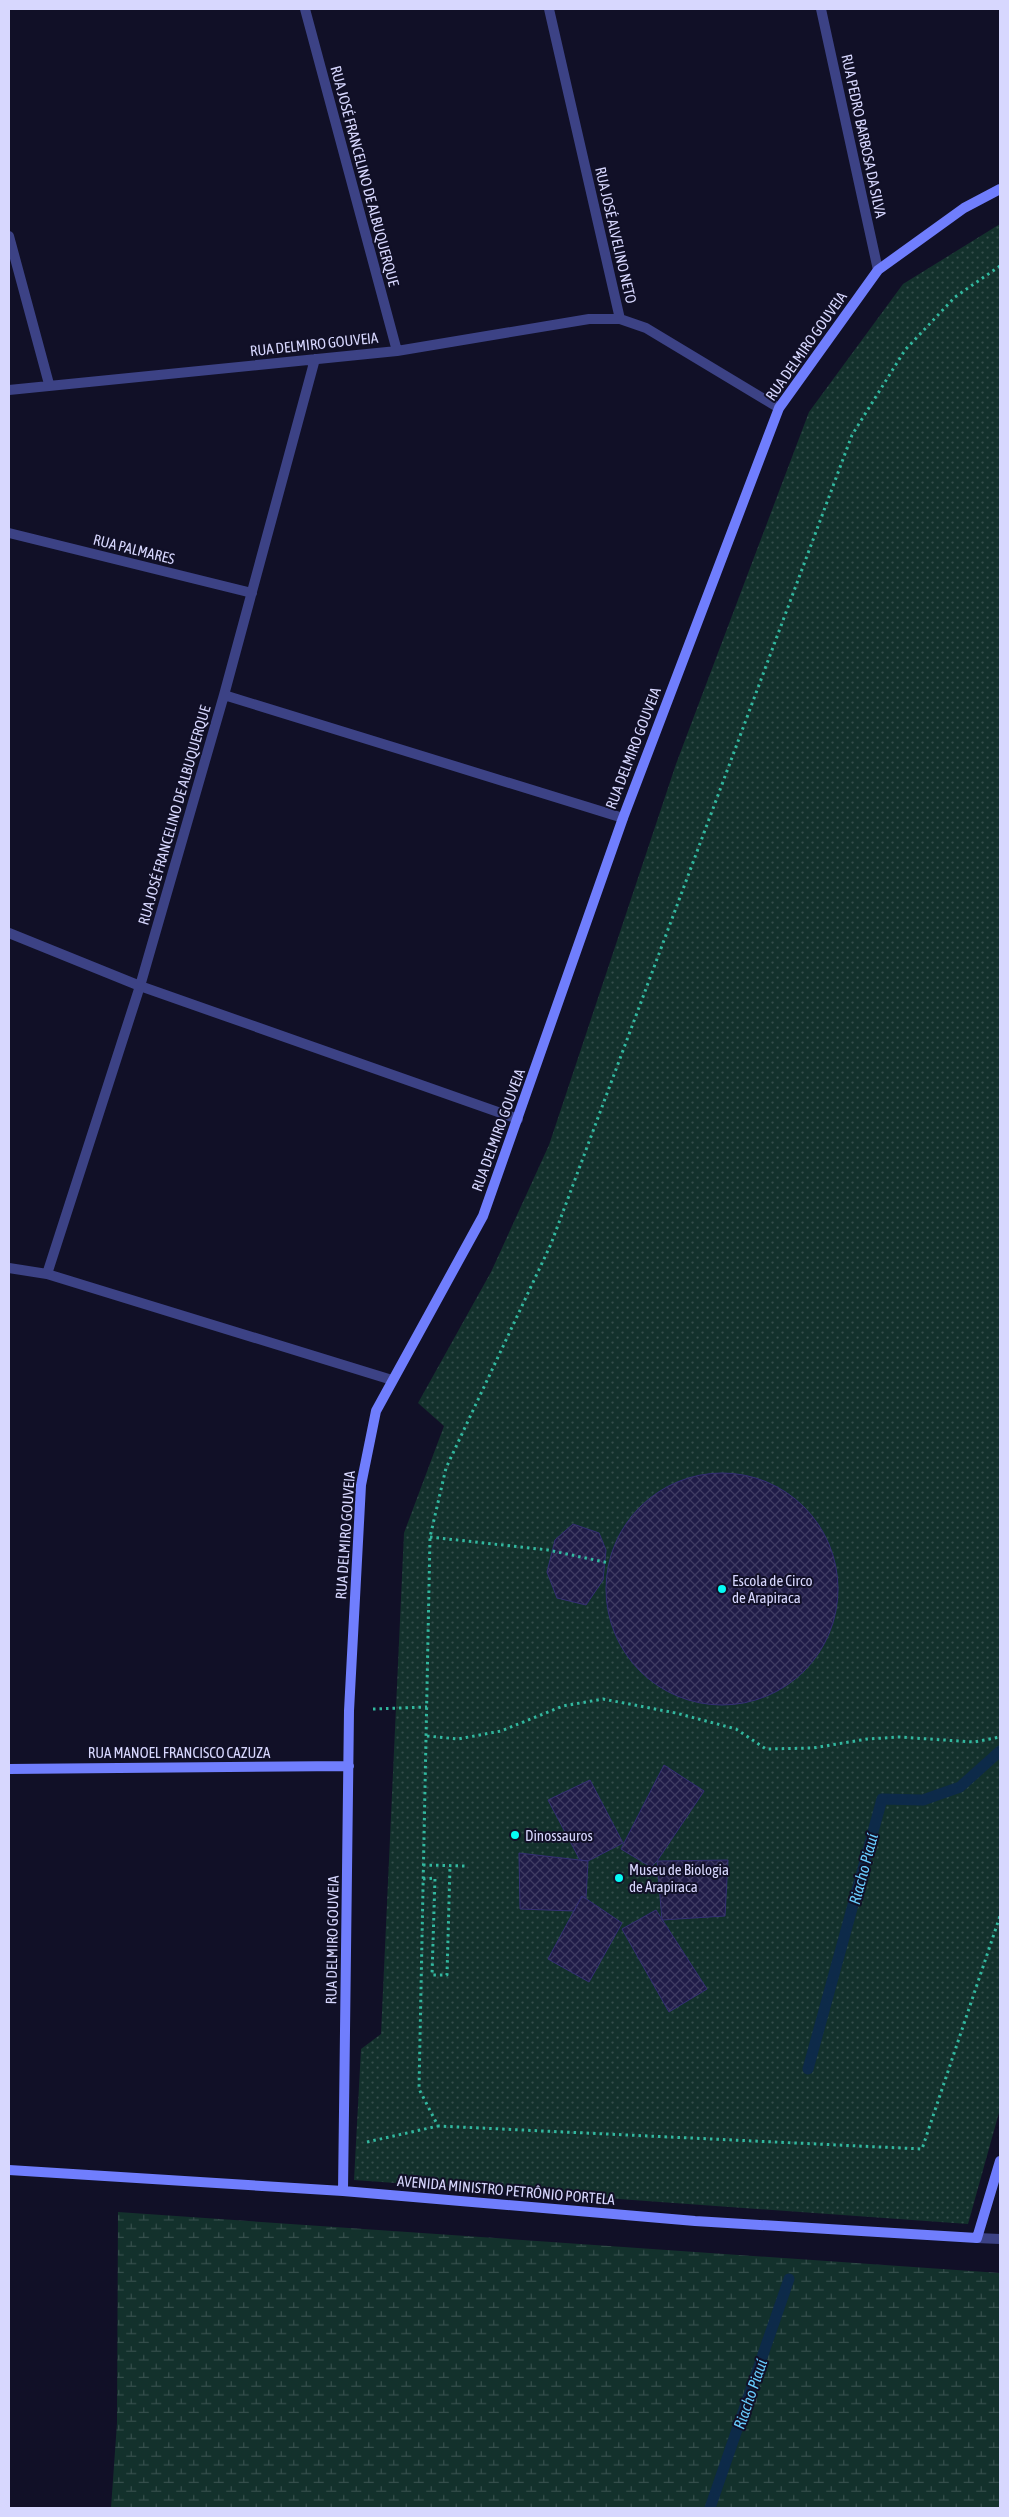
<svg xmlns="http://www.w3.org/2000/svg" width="1009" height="2517" viewBox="0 0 1009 2517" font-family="'Asap Condensed',sans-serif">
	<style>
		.wetland { fill: url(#wetland-marsh) }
		.park { fill: url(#park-dots) }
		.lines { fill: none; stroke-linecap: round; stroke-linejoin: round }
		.stream { stroke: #0d2a49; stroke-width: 11 }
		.building { fill: url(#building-cross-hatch); stroke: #342f74 }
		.path { stroke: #32b89f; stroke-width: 3; stroke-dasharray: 2.5 4; stroke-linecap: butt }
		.street { stroke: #3c4285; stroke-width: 10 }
		.secondary { stroke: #707efd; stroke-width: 10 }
		.poi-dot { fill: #06fbf5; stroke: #111027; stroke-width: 2 }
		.labels { text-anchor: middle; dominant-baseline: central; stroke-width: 4; stroke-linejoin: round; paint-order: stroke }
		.street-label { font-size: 15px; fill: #d7d7fe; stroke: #111027 }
		.poi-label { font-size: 15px; fill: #d7d7fe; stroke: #111027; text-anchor: start }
		.water-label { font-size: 16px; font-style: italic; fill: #67cafc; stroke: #111027 }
	</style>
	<defs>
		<pattern id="wetland-marsh" width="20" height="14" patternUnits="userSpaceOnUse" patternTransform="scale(1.25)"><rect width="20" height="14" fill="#13312c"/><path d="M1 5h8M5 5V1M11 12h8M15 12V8" fill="none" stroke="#354e4c"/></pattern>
		<pattern id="park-dots" width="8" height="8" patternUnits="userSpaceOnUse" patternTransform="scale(1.25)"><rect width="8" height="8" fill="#13312c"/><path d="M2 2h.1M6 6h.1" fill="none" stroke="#354e4c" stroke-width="1.8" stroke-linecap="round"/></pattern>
		<pattern id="building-cross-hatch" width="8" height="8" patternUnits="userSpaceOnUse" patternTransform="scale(1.25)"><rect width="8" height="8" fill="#201c48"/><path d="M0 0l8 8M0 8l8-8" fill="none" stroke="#403c63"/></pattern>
	</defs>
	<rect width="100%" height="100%" fill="#111027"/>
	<path class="wetland" d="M 118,2212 L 1000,2273 L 1000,2508 L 111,2508 L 117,2423 Z"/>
	<path class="park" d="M 1000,224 L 1000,2109 L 968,2224 L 354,2180 L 361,2049 L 381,2034 L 404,1533 L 444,1426 L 418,1403 L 491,1272 L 549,1145 L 676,764 L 809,412 L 903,284 Z"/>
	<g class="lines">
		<path class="stream" d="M 808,2069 L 882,1799 L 923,1800 L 960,1787 L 1000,1751
			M 710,2508 L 789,2279"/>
	</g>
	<path class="building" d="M606 1589a116 116 0 1 1 232 0a116 116 0 1 1-232 0Z
		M 573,1524 L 599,1533 L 606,1550 L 603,1580 L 586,1605 L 557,1598 L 547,1572 L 555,1540 Z
		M 664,1765 L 704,1791 L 657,1861 L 651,1867 L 621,1849 Z
		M 590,1780 L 623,1843 L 588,1861 L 580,1860 L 548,1800 Z
		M 519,1853 L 588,1861 L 586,1899 L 582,1896 L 574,1911 L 520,1909 Z
		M 728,1860 L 725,1916 L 662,1920 L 657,1861 Z
		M 582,1896 L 622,1923 L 589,1982 L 548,1959 Z
		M 656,1910 L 707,1989 L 669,2012 L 622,1929 Z"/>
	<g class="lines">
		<path class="path" d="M 1000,266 L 955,297 L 905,350 L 852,435 L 551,1244 L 446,1468 L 430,1537 L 419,2089 L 438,2126 L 922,2149 L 1000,1916
			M 430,1537 L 548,1550 L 609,1563
			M 373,1709 L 427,1707
			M 427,1736 L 458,1739 L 501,1731 L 563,1706 L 603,1699 L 676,1713 L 736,1729 L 766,1749 L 813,1748 L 867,1739 L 899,1737 L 974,1742 L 1000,1737
			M 423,1865 L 465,1866
			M 423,1879 L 435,1878 L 432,1975 L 447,1975 L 450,1866
			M 367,2142 L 438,2126"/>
		<path class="street" d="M 305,9 L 397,351
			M 549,9 L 620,319
			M 821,9 L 878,270
			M 9,236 L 49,384
			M 9,390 L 397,351 L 589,319 L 620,319 L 646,328 L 779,408
			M 9,533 L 252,593
			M 224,695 L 623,818
			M 9,933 L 140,986 L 518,1119
			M 9,1268 L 47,1274 L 392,1380
			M 47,1274 L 140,986 L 224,695 L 315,359
			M 977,2238 L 1000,2239"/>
		<path class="secondary" d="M 9,1769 L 349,1766
			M 9,2170 L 343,2191 L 695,2221 L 977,2238 L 1000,2161
			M 343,2191 L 349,1711 L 361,1485 L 376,1411 L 483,1216 L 623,818 L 779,408 L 878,270 L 964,208 L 1000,189"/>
	</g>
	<g class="poi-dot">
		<circle cx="722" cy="1589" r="5"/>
		<circle cx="515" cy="1835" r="5"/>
		<circle cx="619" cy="1878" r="5"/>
	</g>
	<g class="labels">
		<g class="street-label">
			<text transform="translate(864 136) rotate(78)">RUA PEDRO BARBOSA DA SILVA</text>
			<text transform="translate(365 176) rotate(75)">RUA JOSÉ FRANCELINO DE ALBUQUERQUE</text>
			<text transform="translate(616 235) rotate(77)">RUA JOSÉ ALVELINO NETO</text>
			<text transform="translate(314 344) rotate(-6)">RUA DELMIRO GOUVEIA</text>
			<text transform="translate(806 346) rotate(-55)">RUA DELMIRO GOUVEIA</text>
			<text transform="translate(134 549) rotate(14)">RUA PALMARES</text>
			<text transform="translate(633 748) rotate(-69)">RUA DELMIRO GOUVEIA</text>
			<text transform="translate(174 815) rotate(-74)">RUA JOSÉ FRANCELINO DE ALBUQUERQUE</text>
			<text transform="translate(498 1130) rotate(-70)">RUA DELMIRO GOUVEIA</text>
			<text transform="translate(345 1535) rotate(-86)">RUA DELMIRO GOUVEIA</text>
			<text x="179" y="1752">RUA MANOEL FRANCISCO CAZUZA</text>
			<text transform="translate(332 1940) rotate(-89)">RUA DELMIRO GOUVEIA</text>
			<text transform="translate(506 2190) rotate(5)">AVENIDA MINISTRO PETRÔNIO PORTELA</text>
		</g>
		<g class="poi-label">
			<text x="732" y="1580">Escola de Circo<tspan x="732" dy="17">de Arapiraca</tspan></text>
			<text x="525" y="1835">Dinossauros</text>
			<text x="629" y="1869">Museu de Biologia<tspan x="629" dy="17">de Arapiraca</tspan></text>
		</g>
		<g class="water-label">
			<text transform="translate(863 1869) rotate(-75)">Riacho Piauí</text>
			<text transform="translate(750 2394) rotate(-71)">Riacho Piauí</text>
		</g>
	</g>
	<rect width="1009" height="2517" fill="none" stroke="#d7d7fe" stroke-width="20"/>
</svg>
